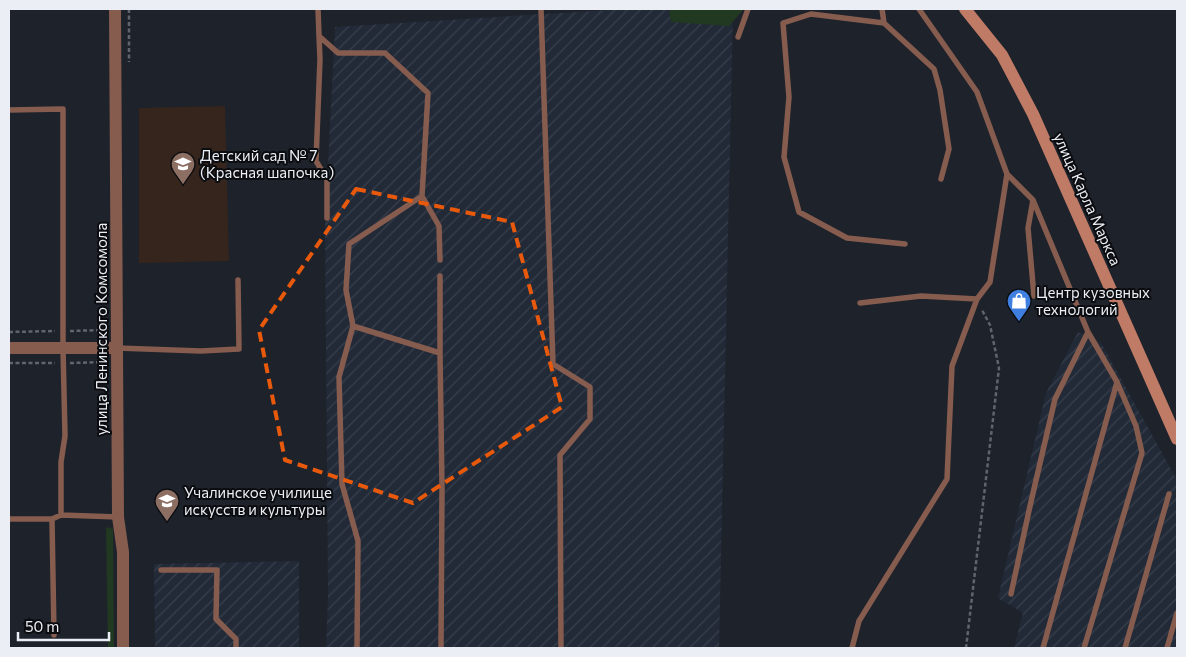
<svg xmlns="http://www.w3.org/2000/svg" width="1186" height="657" viewBox="0 0 1186 657" font-family="Commissioner,sans-serif">
	<style>
		.industrial { fill: url(#industrial-furrows) }
		.education { fill: #36251d }
		.grass { fill: #213920 }
		.lines { fill: none; stroke-linecap: round; stroke-linejoin: round }
		.path { stroke: #60646c; stroke-width: 2.5; stroke-dasharray: 4 2.5; stroke-linecap: butt }
		.service { stroke: #865c4f; stroke-width: 5.5 }
		.tertiary { stroke: #865c4f; stroke-width: 12 }
		.secondary { stroke: #bf7b66; stroke-width: 12 }
		.marked { fill: none; stroke: #e8590c; stroke-width: 4; stroke-dasharray: 10 6; stroke-linejoin: round }
		.labels { text-anchor: middle; dominant-baseline: central; stroke-width: 4; stroke-linejoin: round; paint-order: stroke }
		.poi-label { font-size: 15px; fill: #ebeef4; stroke: #0a0c0f; text-anchor: start }
		.street-label { font-size: 15px; fill: #ebeef4; stroke: #0a0c0f }
	</style>
	<defs>
		<pattern id="industrial-furrows" width="10" height="10" patternUnits="userSpaceOnUse" patternTransform="scale(1.25)"><rect width="10" height="10" fill="#222a38"/><path d="M-1 1l2-2M0 10L10 0M9 11l2-2" fill="none" stroke="#383f4c"/></pattern>
	</defs>
	<rect width="100%" height="100%" fill="#1e222b"/>
	<path class="industrial" d="M 626,9 L 733,9 L 719,648 L 326,648 L 328,595 L 325,224 L 335,27 Z
		M 1078,332 L 1101,343 L 1177,480 L 1177,648 L 1014,648 L 1023,613 L 998,598 L 1046,393 Z
		M 299,561 L 299,648 L 155,648 L 154,564 Z"/>
	<path class="education" d="M 225,106 L 229,261 L 139,263 L 139,108 Z"/>
	<path class="grass" d="M 669,9 L 744,9 L 729,26 L 671,22 Z
		M 106,527 L 113,529 L 114,648 L 108,648 Z"/>
	<g class="lines">
		<path class="path" d="M 129,9 L 129,62
			M 70,331 L 104,330
			M 9,332 L 55,331
			M 9,363 L 55,363
			M 70,363 L 105,362
			M 966,648 L 999,368 L 990,325 L 982,310"/>
		<path class="service" d="M 318,9 L 319,36 L 338,53 L 385,53 L 428,93 L 422,196 L 349,244 L 346,290 L 353,326 L 339,377 L 342,484 L 358,541 L 357,648
			M 541,9 L 553,364 L 590,387 L 590,419 L 560,455 L 561,648
			M 882,9 L 884,23 L 934,69 L 940,90 L 949,149 L 941,179
			M 884,23 L 811,14 L 783,23 L 789,97 L 784,157 L 799,212 L 847,238 L 905,244
			M 319,36 L 320,59 L 316,161 L 327,179 L 327,218
			M 738,37 L 748,9
			M 9,110 L 63,109 L 63,348 L 65,436 L 61,462 L 61,515
			M 1007,174 L 1033,200 L 1088,332 L 1055,399 L 1030,506 L 1011,594
			M 422,196 L 439,226 L 440,260
			M 1033,200 L 1028,228 L 1034,296
			M 860,303 L 921,296 L 977,299
			M 353,326 L 440,353 L 442,488 L 441,648
			M 117,348 L 201,351 L 239,349 L 238,280
			M 440,353 L 440,276
			M 9,519 L 52,519 L 61,515 L 118,517
			M 52,519 L 54,635
			M 161,570 L 217,570 L 216,619 L 236,639 L 236,648
			M 852,648 L 859,621 L 947,479 L 952,366 L 977,299 L 990,282 L 1007,174 L 977,92 L 919,9
			M 1043,648 L 1117,382
			M 1084,648 L 1142,453 L 1136,426 L 1117,382 L 1088,332
			M 1125,648 L 1169,494
			M 1167,648 L 1177,613"/>
		<path class="tertiary" d="M 115,9 L 118,517 L 123,552 L 123,648
			M 9,348 L 117,348"/>
		<path class="secondary" d="M 965,9 L 1002,55 L 1033,114 L 1177,439"/>
	</g>
	<path class="marked" d="M 356,189 L 512,222 L 562,407 L 413,503 L 285,460 L 259,330 Z"/>
	<defs>
		<symbol id="school-pin" viewBox="-11 -11 22 30"><path d="M0 17L-7.5 6A9.5 9.5 0 1 1 7.5 6Z" fill="#8d6e63" stroke="#0a0c0f"/><path d="M0-5L7-2L0 1L-7-2ZM-4 1L0 2.5L4 1V4Q0 6-4 4Z" fill="#fff"/></symbol>
		<symbol id="shop-pin" viewBox="-11 -11 22 30"><path d="M0 17L-7.5 6A9.5 9.5 0 1 1 7.5 6Z" fill="#3f7fe0" stroke="#0a0c0f"/><path d="M-5-2.5h2.3a2.7 3.5 0 0 1 5.4 0H5L5.5 6h-11ZM-1.5-2.5h3a1.5 2.3 0 0 0-3 0Z" fill="#fff"/></symbol>
		<symbol id="university-pin" viewBox="-11 -11 22 30"><path d="M0 17L-7.5 6A9.5 9.5 0 1 1 7.5 6Z" fill="#8d6e63" stroke="#0a0c0f"/><path d="M0-5L7-2L0 1L-7-2ZM-4 1L0 2.5L4 1V4Q0 6-4 4Z" fill="#fff"/></symbol>
	</defs>
	<g fill-rule="evenodd">
		<use href="#school-pin" x="169" y="150" width="28" height="38"/>
		<use href="#shop-pin" x="1005" y="287" width="28" height="38"/>
		<use href="#university-pin" x="153" y="487" width="28" height="38"/>
	</g>
	<g class="labels">
		<g class="poi-label">
			<text x="200" y="155">Детский сад № 7<tspan x="200" dy="17">(Красная шапочка)</tspan></text>
			<text x="1036" y="292">Центр кузовных<tspan x="1036" dy="17">технологий</tspan></text>
			<text x="184" y="492">Учалинское училище<tspan x="184" dy="17">искусств и культуры</tspan></text>
		</g>
		<g class="street-label">
			<text transform="translate(1088 199) rotate(66)">улица Карла Маркса</text>
			<text transform="translate(101 329) rotate(-90)">улица Ленинского Комсомола</text>
		</g>
	</g>
	<rect width="1186" height="657" fill="none" stroke="#ebeef4" stroke-width="20"/>
	<path d="M18 632v8h91v-8" fill="none" stroke="#ebeef4" stroke-width="2.5"/>
	<text x="25" y="632" font-size="15" fill="#ebeef4" stroke="#0a0c0f" stroke-width="4" paint-order="stroke">50 m</text>
</svg>
